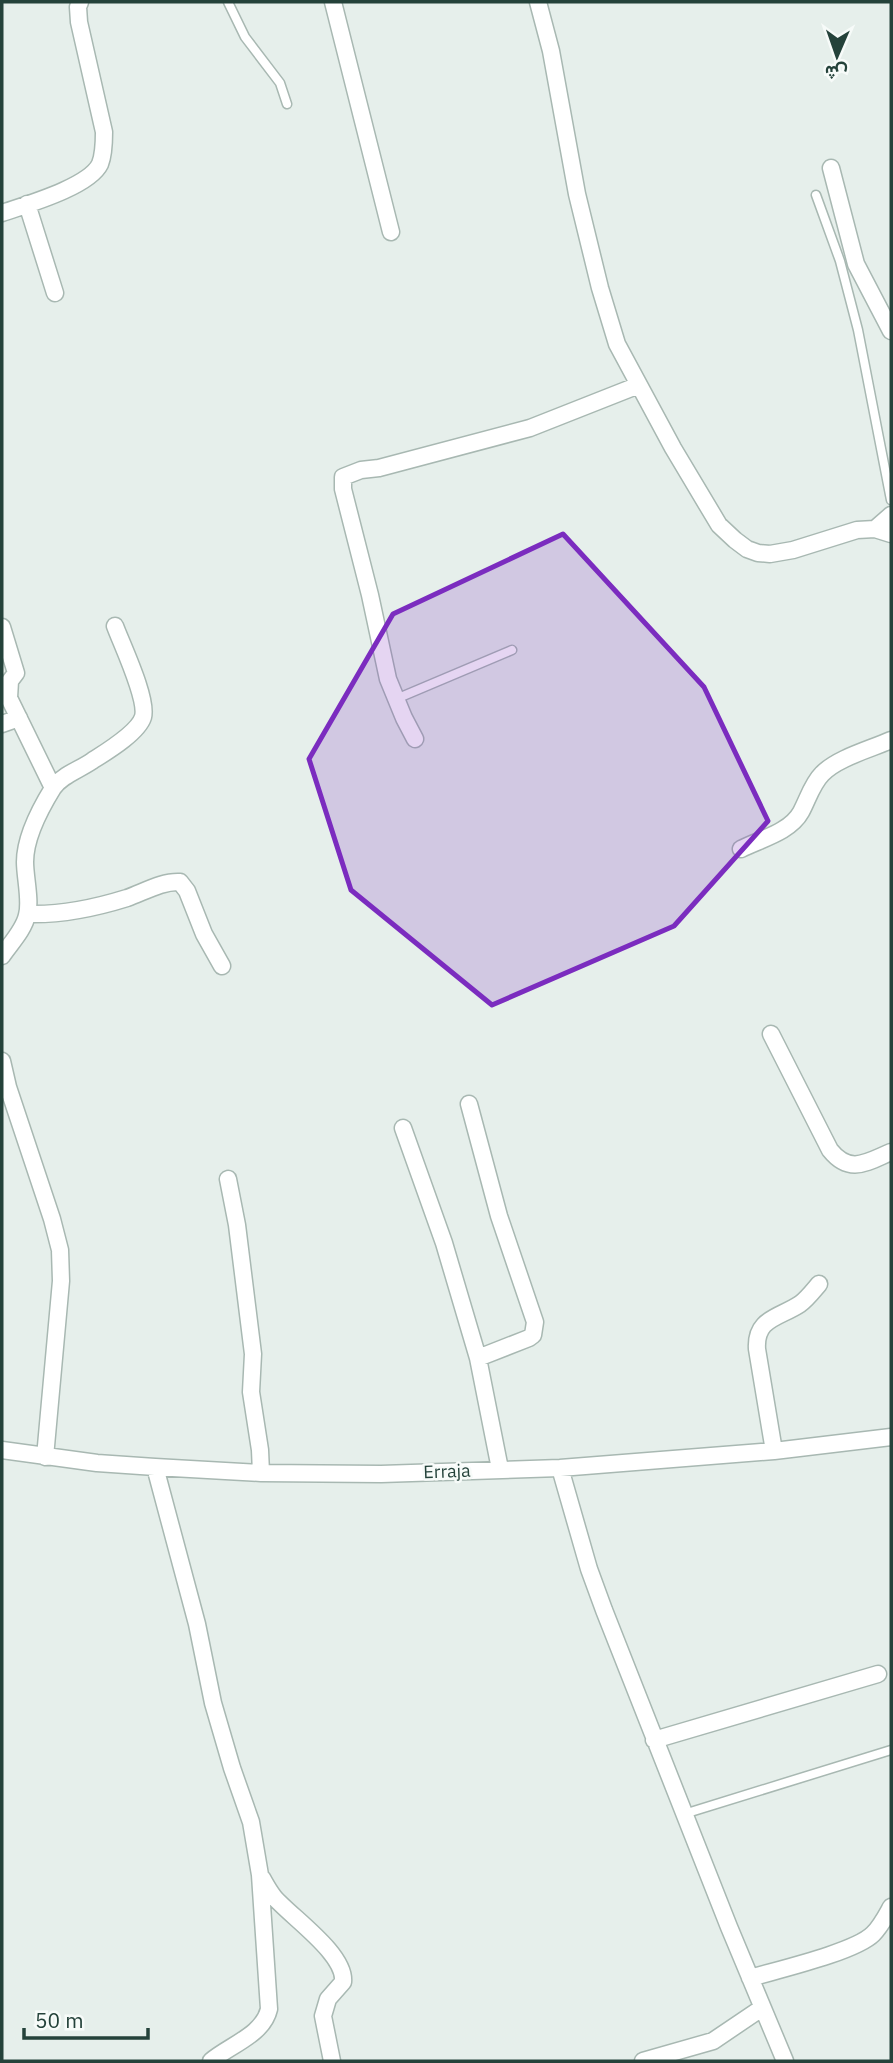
<svg xmlns="http://www.w3.org/2000/svg" width="893" height="2063" viewBox="0 0 893 2063" font-family="'IBM Plex Sans',Vazirmatn,sans-serif">
	<style>
		.lines { fill: none; stroke-linecap: round; stroke-linejoin: round }
		.lane-casing { stroke: #a8b8b2; stroke-width: 11 }
		.street-casing { stroke: #a8b8b2; stroke-width: 19 }
		.lane { stroke: #fff; stroke-width: 8 }
		.street { stroke: #fff; stroke-width: 16 }
		.marked { fill: #7b2cbf; fill-opacity: 0.2; stroke: #7b2cbf; stroke-width: 5; stroke-linejoin: round }
		.labels { text-anchor: middle; dominant-baseline: central; stroke-width: 5; stroke-linejoin: round; paint-order: stroke }
		.street-label { font-size: 18px; fill: #24423a; stroke: #f7fbf9 }
	</style>
	<rect width="100%" height="100%" fill="#e6efeb"/>
	<g class="lines">
		<defs>
			<path id="lane" d="M 228,2 L 245,37 L 280,83 L 287,104
				M 816,195 L 840,261 L 858,330 L 891,500
				M 396,699 L 512,650
				M 684,1814 L 891,1750"/>
			<path id="street" d="M 333,2 L 391,232
				M 538,2 L 551,51 L 577,194 L 600,288 L 617,344 L 673,448 L 719,525 L 735,540 L 747,549 L 758,553 L 770,554 L 793,550 L 857,530 L 875,529 L 891,534
				M 831,168 L 856,264 L 891,331
				M 27,204 L 55,293
				M 2,213 C 25,205 89,187 100,164 C 104,154 104,142 104,132 L 79,22 L 78,7 L 80,2
				M 875,529 L 891,515
				M 2,627 L 16,673 L 10,681 L 9,698 L 53,788
				M 2,724 L 19,718
				M 415,739 L 404,718 L 388,679 L 370,595 L 343,489 L 343,477 L 361,470 L 379,468 L 530,428 L 639,385
				M 741,849 C 761,839 790,832 801,812 C 808,799 812,784 822,774 C 837,758 871,749 891,740
				M 28,914 C 61,915 95,908 127,898 C 144,892 162,881 180,882 L 187,891 L 204,934 L 222,966
				M 2,956 C 10,944 24,930 27,915 C 31,901 25,877 25,862 C 25,837 40,809 53,788 C 62,775 79,770 92,761 C 106,752 138,733 143,717 C 148,699 122,645 115,626
				M 771,1034 L 830,1150 C 850,1175 867,1162 891,1152
				M 2,1061 L 8,1087 L 52,1219 L 60,1250 L 61,1281 L 45,1457
				M 469,1104 L 499,1216 L 535,1322 L 533,1335 L 529,1338 L 478,1358
				M 403,1128 L 444,1243 L 478,1358 L 500,1469
				M 228,1179 L 237,1225 L 253,1354 L 251,1392 L 260,1450 L 261,1473
				M 2,1450 L 97,1463 L 155,1467 L 261,1473 L 381,1474 L 560,1468 L 774,1451 L 891,1437
				M 774,1451 L 757,1349 C 755,1318 779,1318 800,1304 C 807,1299 813,1291 819,1284
				M 155,1467 L 197,1624 L 213,1703 L 232,1768 L 251,1822 L 260,1875 L 269,2009 C 263,2035 230,2045 211,2061
				M 560,1468 L 589,1569 L 604,1610 L 729,1927 L 785,2061
				M 654,1740 L 878,1674
				M 262,1878 C 266,1885 269,1891 274,1897 C 291,1917 346,1954 343,1982 L 328,1999 L 323,2016 L 332,2061
				M 750,1978 C 777,1970 855,1952 873,1934 C 881,1926 886,1916 891,1907
				M 643,2061 L 713,2041 L 762,2008"/>
		</defs>
		<use href="#lane" class="lane-casing"/>
		<use href="#street" class="street-casing"/>
		<use href="#lane" class="lane"/>
		<use href="#street" class="street"/>
	</g>
	<path class="marked" d="M 563,534 L 704,687 L 768,821 L 674,926 L 492,1005 L 351,890 L 309,759 L 393,614 Z"/>
	<g class="labels">
		<g class="street-label">
			<text transform="translate(447 1471) rotate(-2)">Erraja</text>
		</g>
	</g>
	<rect width="893" height="2063" fill="none" stroke="#24423a" stroke-width="7"/>
	<g transform="translate(837 56) rotate(182)" stroke="#f7fbf9" stroke-width="5" paint-order="stroke">
	<path d="M0-5L12 26L0 18L-12 26Z" fill="#24423a"/>
	<text y="-10" font-size="19" font-weight="bold" text-anchor="middle" fill="#24423a">ش</text>
	</g>
	<path d="M24 2028v10h124v-10" fill="none" stroke="#24423a" stroke-width="3.5"/>
	<text x="35" y="2028" font-size="21" fill="#24423a" stroke="#f7fbf9" stroke-width="5" paint-order="stroke">50 m</text>
</svg>
